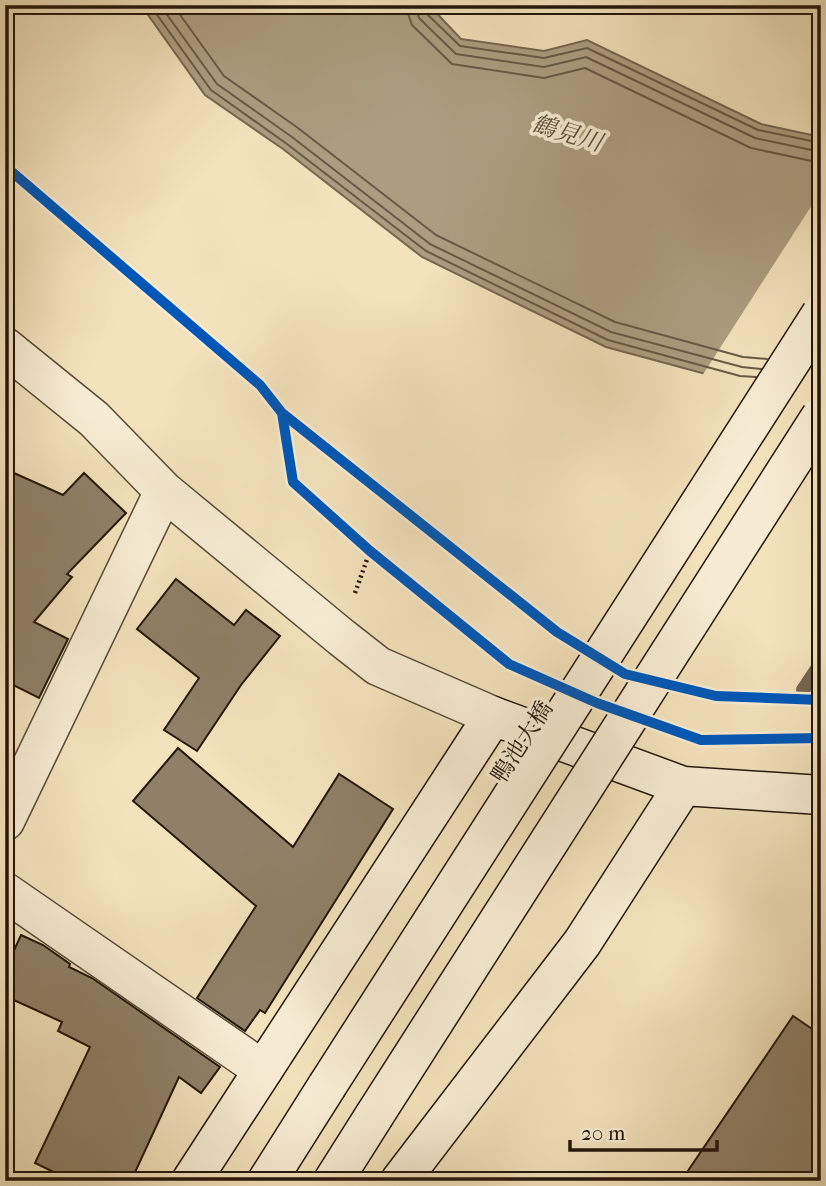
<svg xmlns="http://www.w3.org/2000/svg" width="826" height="1186" viewBox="0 0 826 1186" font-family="'IM FELL French Canon','Noto Serif JP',serif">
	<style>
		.water { fill: #ac9d80; stroke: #756751; stroke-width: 2 }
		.pier { fill: #f3e2bc }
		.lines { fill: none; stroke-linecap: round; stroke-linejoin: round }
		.shore { stroke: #685a46; stroke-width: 2 }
		.stream { stroke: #756751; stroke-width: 14 }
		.building { fill: #8f8067; stroke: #23160b; stroke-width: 2 }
		.street-casing { stroke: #574937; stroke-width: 41 }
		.secondary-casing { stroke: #23160b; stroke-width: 41 }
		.path { stroke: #23160b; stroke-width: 4.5; stroke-dasharray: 2 3.5; stroke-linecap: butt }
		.street { stroke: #f7ecd3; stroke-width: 38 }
		.secondary { stroke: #f7ecd3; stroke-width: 38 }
		.secondary-bridge-casing { stroke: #23160b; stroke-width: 41; stroke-linecap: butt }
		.secondary-bridge { stroke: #f7ecd3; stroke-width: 38 }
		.cycleway-casing { stroke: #f7ecd3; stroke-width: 15 }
		.cycleway { stroke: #0057b8; stroke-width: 10 }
		.labels { text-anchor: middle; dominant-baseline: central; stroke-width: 7; stroke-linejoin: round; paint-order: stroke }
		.street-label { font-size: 23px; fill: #23160b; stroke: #f7ecd3 }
		.water-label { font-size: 24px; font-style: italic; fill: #5a4c3a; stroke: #f7ecd3 }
	</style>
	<rect width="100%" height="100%" fill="#f3e2bc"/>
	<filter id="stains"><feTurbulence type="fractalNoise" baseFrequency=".00286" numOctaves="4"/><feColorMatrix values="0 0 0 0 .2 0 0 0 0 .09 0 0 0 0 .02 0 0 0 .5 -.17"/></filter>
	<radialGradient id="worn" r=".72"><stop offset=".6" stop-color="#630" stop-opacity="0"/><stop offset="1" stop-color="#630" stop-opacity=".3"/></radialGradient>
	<path class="water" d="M 141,5 L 429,5 L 461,39 L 544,51 L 587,40 L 761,124 L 821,137 L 821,390 L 739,383 L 606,347 L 422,257 L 283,149 L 205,95 Z"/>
	<path class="pier" d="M 821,191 L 821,393 L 739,386 L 702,376 Z"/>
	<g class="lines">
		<path class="shore" d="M 150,5 L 211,90 L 287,144 L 426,251 L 608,340 L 740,376 L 756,377
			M 160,5 L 217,84 L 292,137 L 430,244 L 611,332 L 742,367 L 761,369
			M 173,5 L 224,76 L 298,128 L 436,235 L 615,322 L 743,357 L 767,359
			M 405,5 L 412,25 L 452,64 L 544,78 L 585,68 L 751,148 L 821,163
			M 415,5 L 419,18 L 456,54 L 544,67 L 586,57 L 755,138 L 821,152
			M 424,5 L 426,13 L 460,46 L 544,58 L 587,48 L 758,130 L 821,143"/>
		<path class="stream" d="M 803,690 L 821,663"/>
	</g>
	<path class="building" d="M 5,469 L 63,495 L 84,473 L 126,513 L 67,574 L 72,577 L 34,622 L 68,639 L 39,698 L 5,681 Z
		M 176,579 L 234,625 L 246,610 L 280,636 L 241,685 L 197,751 L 164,730 L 199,678 L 137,629 Z
		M 178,748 L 293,847 L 339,774 L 393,809 L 265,1013 L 260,1010 L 245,1031 L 197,998 L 256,906 L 133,801 Z
		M 21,935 L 43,945 L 70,964 L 69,967 L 92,978 L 220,1067 L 201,1093 L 179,1077 L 131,1181 L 72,1181 L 35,1163 L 90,1047 L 58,1031 L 62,1022 L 5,996 L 5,970 Z
		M 793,1016 L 821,1035 L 821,1181 L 681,1181 Z"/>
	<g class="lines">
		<defs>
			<path id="street" d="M 5,347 L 94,419 L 164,491 L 341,637 L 378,666 L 493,716
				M 5,821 L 164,491
				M 5,892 L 263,1070"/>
			<path id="secondary" d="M 191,1181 L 493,716 L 683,786 L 821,795
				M 267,1181 L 327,1086
				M 333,1181 L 374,1116
				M 400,1181 L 582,943 L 683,786"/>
		</defs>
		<use href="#street" class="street-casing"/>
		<use href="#secondary" class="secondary-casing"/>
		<path class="path" d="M 355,593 L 370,551"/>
		<use href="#street" class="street"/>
		<use href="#secondary" class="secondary"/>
		<defs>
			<path id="secondary-bridge" d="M 327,1086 L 821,314
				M 374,1116 L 821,416"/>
		</defs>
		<use href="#secondary-bridge" class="secondary-bridge-casing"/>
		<use href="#secondary-bridge" class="secondary-bridge"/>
		<defs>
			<path id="cycleway" d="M 5,166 L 260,385 L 282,413 L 557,632 L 625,674 L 716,696 L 821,700
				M 282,413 L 293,482 L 370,551 L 509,664 L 597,703 L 701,740 L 821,738"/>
		</defs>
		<use href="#cycleway" class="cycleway-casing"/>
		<use href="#cycleway" class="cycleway"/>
	</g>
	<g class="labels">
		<g class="street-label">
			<text transform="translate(522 742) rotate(-57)">鴨池大橋</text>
		</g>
		<g class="water-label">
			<text transform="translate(567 133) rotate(17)">鶴見川</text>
		</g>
	</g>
	<rect width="826" height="1186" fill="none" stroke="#f3e2bc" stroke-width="28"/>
	<rect x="7" y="7" width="812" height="1172" fill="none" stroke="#23160b" stroke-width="3.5"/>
	<rect x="14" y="14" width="798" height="1158" fill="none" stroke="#23160b" stroke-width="2"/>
	<path d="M570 1140v10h147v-10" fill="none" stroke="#23160b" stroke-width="3.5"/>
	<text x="581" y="1140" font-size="21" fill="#23160b" stroke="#f7ecd3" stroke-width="5" paint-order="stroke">20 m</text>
	<rect width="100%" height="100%" filter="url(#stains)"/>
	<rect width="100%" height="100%" fill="url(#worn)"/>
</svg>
